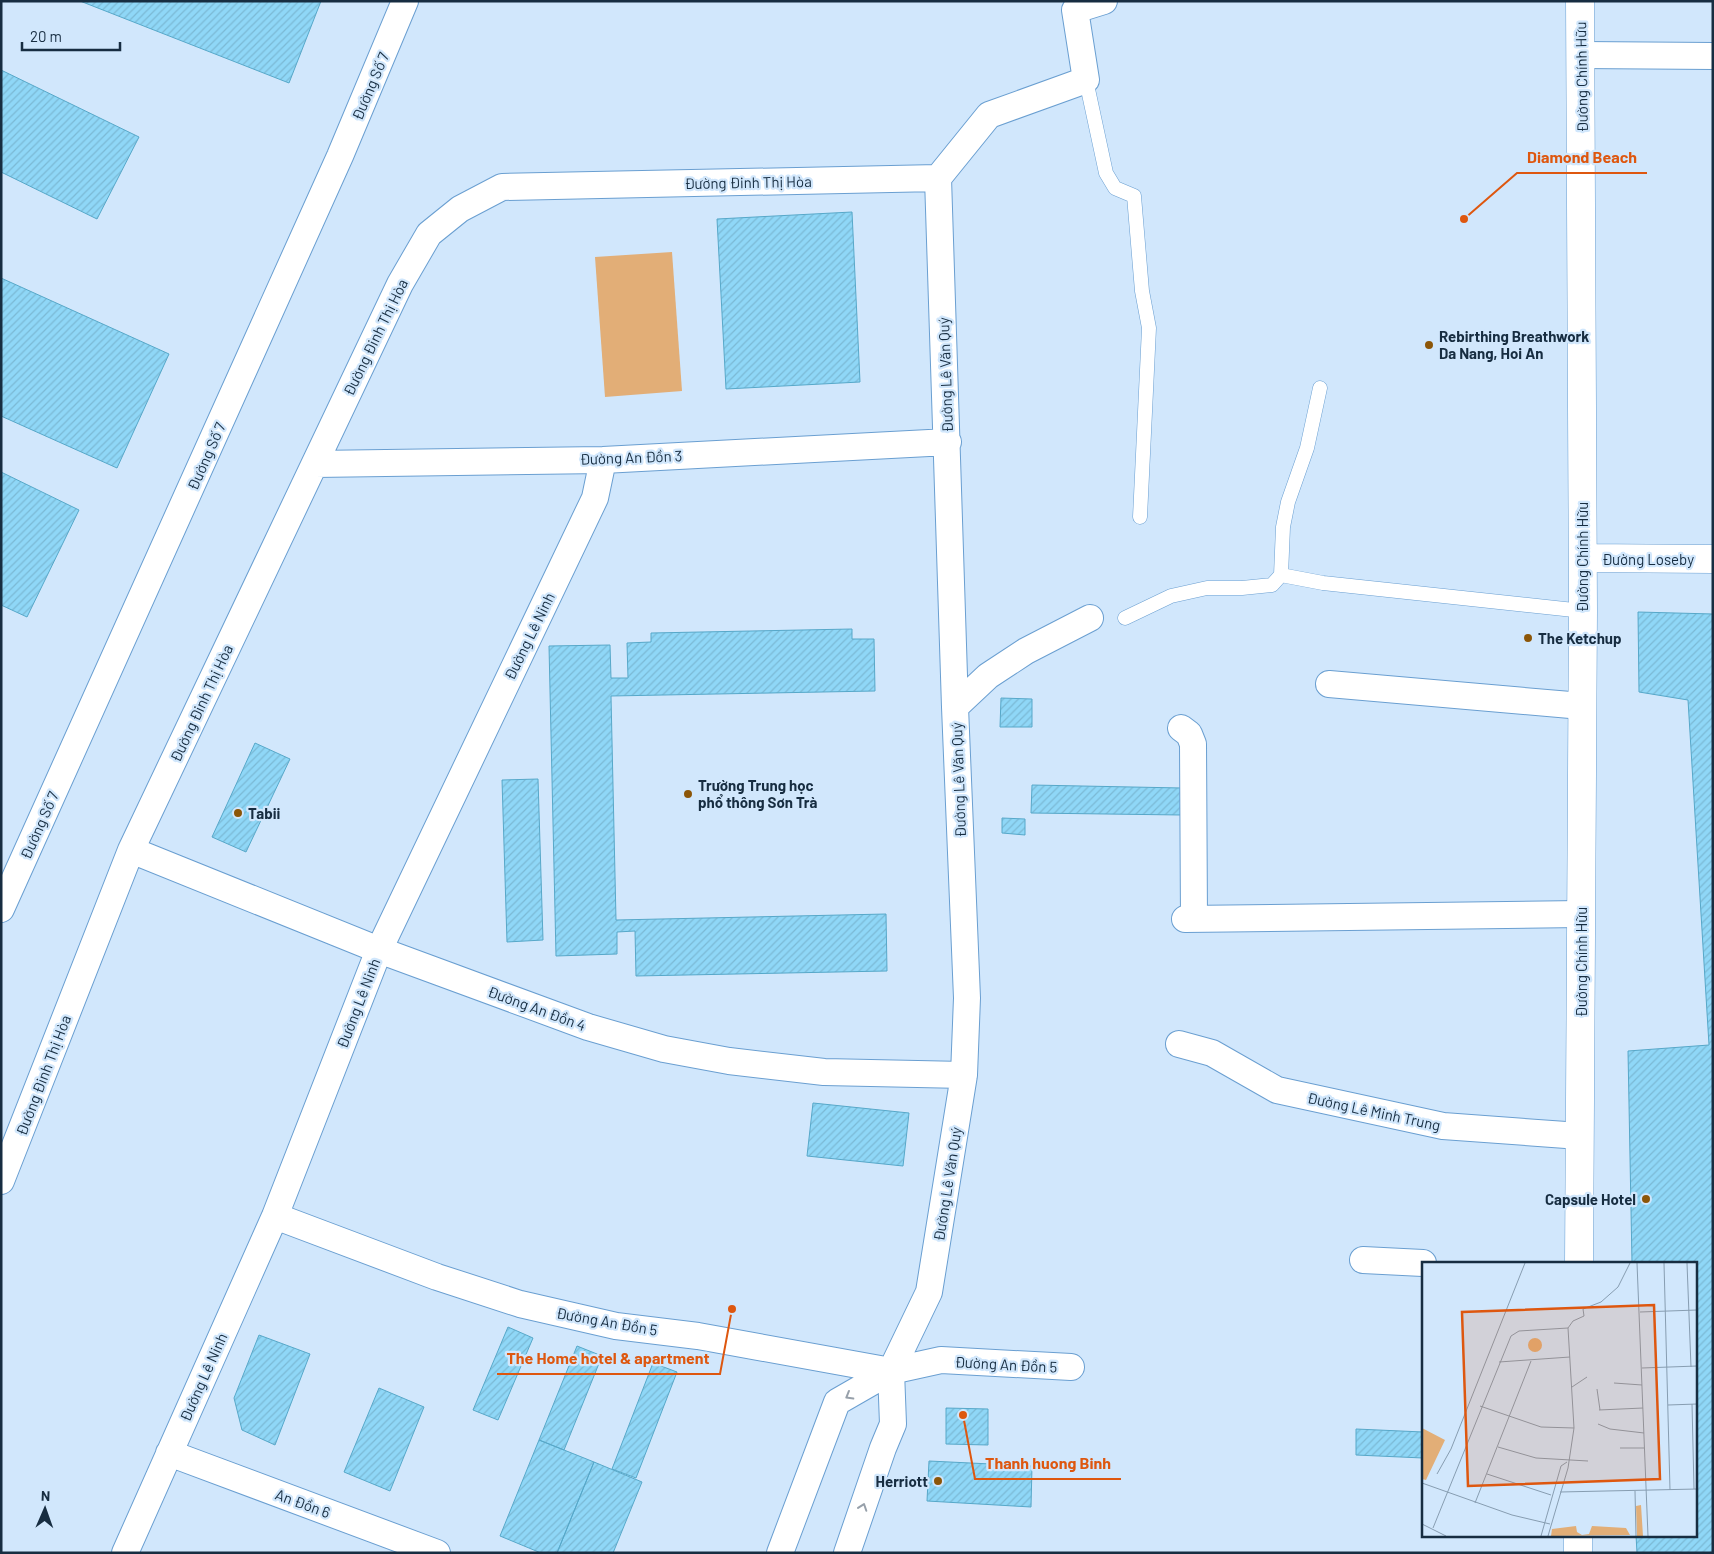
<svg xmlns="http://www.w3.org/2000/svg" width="1714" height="1554" viewBox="0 0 1714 1554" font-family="Barlow,sans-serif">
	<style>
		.pitch { fill: #e2ae77 }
		.building { fill: url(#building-hatch); stroke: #57a8c9 }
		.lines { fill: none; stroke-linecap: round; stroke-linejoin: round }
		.service-casing { stroke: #6a9fd1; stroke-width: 15 }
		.minor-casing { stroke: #6a9fd1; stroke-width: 28 }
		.tertiary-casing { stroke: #6a9fd1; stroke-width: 29 }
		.service { stroke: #fff; stroke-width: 14 }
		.minor { stroke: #fff; stroke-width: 26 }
		.tertiary { stroke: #fff; stroke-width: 28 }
		.oneway { stroke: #97a0aa }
		.poi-dot { fill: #8c5608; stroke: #d1e7fc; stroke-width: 2 }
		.labels { text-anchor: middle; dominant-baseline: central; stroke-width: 4.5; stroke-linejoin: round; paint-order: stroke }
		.street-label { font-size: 15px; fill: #172d41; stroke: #d1e7fc }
		.poi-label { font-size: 15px; font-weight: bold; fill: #172d41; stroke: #d1e7fc; text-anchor: start }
		.inset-road { fill: none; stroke: #879db1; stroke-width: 1 }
		.view { fill: #de570f; fill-opacity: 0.15; stroke: #de570f; stroke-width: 2.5 }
		.inset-edge { fill: none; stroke: #172d41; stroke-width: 2.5 }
		.leader { fill: none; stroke: #de570f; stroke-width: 2 }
		.callout-dot { fill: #de570f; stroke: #d1e7fc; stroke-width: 2 }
		.callout-label { font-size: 16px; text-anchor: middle; font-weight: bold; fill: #de570f; stroke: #d1e7fc; stroke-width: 4.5; stroke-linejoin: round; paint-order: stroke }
	</style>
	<defs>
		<pattern id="building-hatch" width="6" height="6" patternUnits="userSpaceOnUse" patternTransform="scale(1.25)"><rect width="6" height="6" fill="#8fd7f7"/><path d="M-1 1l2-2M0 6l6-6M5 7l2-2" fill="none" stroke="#7bb9d5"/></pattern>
	</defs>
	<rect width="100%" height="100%" fill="#d1e7fc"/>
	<path class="pitch" d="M 672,252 L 682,391 L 605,397 L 595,257 Z"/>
	<path class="building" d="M 80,1 L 321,1 L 289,83 Z
		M 1,70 L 139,137 L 97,219 L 1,172 Z
		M 852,212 L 860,382 L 726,389 L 717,219 Z
		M 1,278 L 169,354 L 117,468 L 1,416 Z
		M 1,472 L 79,510 L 27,617 L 1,605 Z
		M 1638,612 L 1713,614 L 1713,1553 L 1637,1553 L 1636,1535 L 1695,1535 L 1695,1263 L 1632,1263 L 1628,1051 L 1709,1045 L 1688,700 L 1639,692 Z
		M 852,629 L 852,639 L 874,639 L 875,691 L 611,696 L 616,920 L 886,914 L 887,971 L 636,976 L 635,931 L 617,932 L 617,954 L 556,956 L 549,646 L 610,645 L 611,678 L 628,678 L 627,643 L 651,642 L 651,633 Z
		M 1001,698 L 1032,699 L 1032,727 L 1000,727 Z
		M 255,743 L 290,759 L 246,852 L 212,837 Z
		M 538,779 L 543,940 L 507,942 L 502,780 Z
		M 1032,785 L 1182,788 L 1181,815 L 1031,813 Z
		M 1002,818 L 1025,819 L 1025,835 L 1002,833 Z
		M 813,1103 L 909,1113 L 903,1166 L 807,1156 Z
		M 508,1327 L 533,1338 L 498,1420 L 473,1410 Z
		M 259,1335 L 310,1354 L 275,1445 L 242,1430 L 234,1398 Z
		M 577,1346 L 602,1356 L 564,1450 L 539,1440 Z
		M 653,1363 L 677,1372 L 636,1478 L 612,1469 Z
		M 379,1388 L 424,1407 L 390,1491 L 344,1472 Z
		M 946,1408 L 988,1409 L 988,1445 L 946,1444 Z
		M 1356,1429 L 1423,1432 L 1423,1458 L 1356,1455 Z
		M 539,1440 L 594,1462 L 557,1553 L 541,1553 L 500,1536 Z
		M 929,1461 L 1032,1466 L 1031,1507 L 927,1501 Z
		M 594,1462 L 642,1482 L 613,1553 L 557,1553 Z"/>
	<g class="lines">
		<defs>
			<path id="service" d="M 1086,80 L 1106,173 L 1115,188 L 1134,196 L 1142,291 L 1149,328 L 1140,517
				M 1320,388 L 1307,448 L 1288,502 L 1283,527 L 1281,575 L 1323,583 L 1583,611
				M 1125,618 L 1171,596 L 1207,588 L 1242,588 L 1272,585 L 1281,575"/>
			<path id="minor" d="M 1581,55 L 1713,56
				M 315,464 L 603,460 L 948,442
				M 1329,684 L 1582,706
				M 955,707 L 988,676 L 1026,651 L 1090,618
				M 1181,728 L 1189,734 L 1193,744 L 1194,919
				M 131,850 L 379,950 L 588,1027 L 664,1049 L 729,1061 L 824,1072 L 964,1075
				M 1,909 L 340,156 L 405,1
				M 1185,919 L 1581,914
				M 1179,1044 L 1212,1053 L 1277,1090 L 1443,1126 L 1580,1136
				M 1,1181 L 131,850 L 400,284 L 429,234 L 460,209 L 502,187 L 938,178 L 989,115 L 1086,80 L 1075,10 L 1104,1
				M 275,1216 L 437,1277 L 520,1304 L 616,1326 L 698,1336 L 891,1371 L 941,1360 L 1071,1367
				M 1363,1260 L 1423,1263
				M 169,1453 L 437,1553
				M 125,1553 L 275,1216 L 379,950 L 595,498 L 603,460
				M 780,1553 L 837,1402 L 891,1371
				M 847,1553 L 883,1448 L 893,1424 L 891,1371 L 929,1292 L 964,1075 L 967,998 L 955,707 L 938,178"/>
			<path id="tertiary" d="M 1583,558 L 1713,559
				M 1579,1263 L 1583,611 L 1580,1
				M 1578,1553 L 1578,1535"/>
		</defs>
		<use href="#service" class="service-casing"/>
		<use href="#minor" class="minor-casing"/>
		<use href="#tertiary" class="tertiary-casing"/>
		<use href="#service" class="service"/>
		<use href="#minor" class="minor"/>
		<use href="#tertiary" class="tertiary"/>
	</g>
	<defs><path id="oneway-chevron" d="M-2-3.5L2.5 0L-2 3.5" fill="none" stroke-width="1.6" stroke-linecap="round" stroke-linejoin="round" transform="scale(1.25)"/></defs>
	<g class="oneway">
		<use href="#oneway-chevron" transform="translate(849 1396) rotate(150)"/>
		<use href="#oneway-chevron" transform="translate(863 1507) rotate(-71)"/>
	</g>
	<g class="poi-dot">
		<circle cx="1429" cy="345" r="5"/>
		<circle cx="1528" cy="638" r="5"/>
		<circle cx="688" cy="794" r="5"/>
		<circle cx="238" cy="813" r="5"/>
		<circle cx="1646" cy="1199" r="5"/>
		<circle cx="938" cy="1481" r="5"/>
	</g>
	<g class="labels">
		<g class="street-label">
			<text transform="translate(1581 77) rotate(-91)">Đường Chính Hữu</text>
			<text transform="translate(370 86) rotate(-67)">Đường Số 7</text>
			<text transform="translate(748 182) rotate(-1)">Đường Đinh Thị Hòa</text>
			<text transform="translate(375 337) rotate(-64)">Đường Đinh Thị Hòa</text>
			<text transform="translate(945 375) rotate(-92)">Đường Lê Văn Quý</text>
			<text transform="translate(206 456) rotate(-66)">Đường Số 7</text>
			<text transform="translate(631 457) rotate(-2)">Đường An Đồn 3</text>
			<text transform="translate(1582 557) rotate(-90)">Đường Chính Hữu</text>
			<text x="1648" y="559">Đường Loseby</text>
			<text transform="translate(529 636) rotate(-64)">Đường Lê Ninh</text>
			<text transform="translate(201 703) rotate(-65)">Đường Đinh Thị Hòa</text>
			<text transform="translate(958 780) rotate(-92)">Đường Lê Văn Quý</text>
			<text transform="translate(39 825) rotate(-66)">Đường Số 7</text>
			<text transform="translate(1581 962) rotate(-90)">Đường Chính Hữu</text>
			<text transform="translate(358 1003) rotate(-69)">Đường Lê Ninh</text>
			<text transform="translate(537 1008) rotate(20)">Đường An Đồn 4</text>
			<text transform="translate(43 1075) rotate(-69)">Đường Đinh Thị Hòa</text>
			<text transform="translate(1374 1111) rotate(12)">Đường Lê Minh Trung</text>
			<text transform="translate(947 1184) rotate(-81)">Đường Lê Văn Quý</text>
			<text transform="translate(607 1321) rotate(10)">Đường An Đồn 5</text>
			<text transform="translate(1006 1364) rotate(3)">Đường An Đồn 5</text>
			<text transform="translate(203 1377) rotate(-66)">Đường Lê Ninh</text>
			<text transform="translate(303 1503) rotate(20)">An Đồn 6</text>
		</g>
		<g class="poi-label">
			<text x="1439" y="336">Rebirthing Breathwork<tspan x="1439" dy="17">Da Nang, Hoi An</tspan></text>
			<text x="1538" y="638">The Ketchup</text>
			<text x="698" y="785">Trường Trung học<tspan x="698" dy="17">phổ thông Sơn Trà</tspan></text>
			<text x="248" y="813">Tabii</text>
			<text x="1636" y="1199" text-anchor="end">Capsule Hotel</text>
			<text x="928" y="1481" text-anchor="end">Herriott</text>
		</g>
	</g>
	<g transform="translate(1422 1262)">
		<rect width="275" height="275" fill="#d1e7fc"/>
		<path d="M 0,166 L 23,178 L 4,218 L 0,217 ZM 219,243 L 221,274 L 215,274 L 214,244 ZM 154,264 L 155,270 L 160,273 L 167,272 L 170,264 L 204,266 L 208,273 L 129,274 L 130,267 Z" fill="#e2ae77"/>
		<path d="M106 83a7 7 0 1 1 14 0a7 7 0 1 1-14 0Z" fill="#e2ae77"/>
		<path class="inset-road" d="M 215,1 L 226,274M 242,1 L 248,228M 265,1 L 269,105M 218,50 L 275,48M 77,100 L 148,95M 220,106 L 275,104M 192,121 L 220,123M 150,125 L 165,115M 175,127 L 178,148M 270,142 L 272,227M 246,143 L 275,142M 58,144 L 119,165 L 152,166M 177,148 L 221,146M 176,162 L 188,167 L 222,171M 76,185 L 114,196 L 166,199M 198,186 L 222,186M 15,212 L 29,187 L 103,1M 65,212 L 129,233M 0,221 L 90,253 L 128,262M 213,229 L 214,274M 138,230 L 275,227M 53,241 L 109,99M 0,262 L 24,274M 11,266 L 89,74 L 97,69 L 146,66 L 151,59 L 162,54 L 161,47 L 179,40 L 196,25 L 208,1M 119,274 L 139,204 L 145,200M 126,274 L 146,206 L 152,166 L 146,66"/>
		<path class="view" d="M 232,43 L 238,217 L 46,224 L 40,50 Z"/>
		<rect width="275" height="275" class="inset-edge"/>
	</g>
	<path class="leader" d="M1464 219L1517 173H1647M732 1309L720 1374H497M963 1415L975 1479H1121"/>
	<g class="callout-dot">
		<circle cx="1464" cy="219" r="5"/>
		<circle cx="732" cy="1309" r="5"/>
		<circle cx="963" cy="1415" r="5"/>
	</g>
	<g class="callout-label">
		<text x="1582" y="163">Diamond Beach</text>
		<text x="608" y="1364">The Home hotel &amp; apartment</text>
		<text x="1048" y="1469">Thanh huong Binh</text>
	</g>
	<rect width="1714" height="1554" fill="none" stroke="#172d41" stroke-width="5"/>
	<g transform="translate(45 1509) rotate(2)" stroke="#d1e7fc" stroke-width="4" paint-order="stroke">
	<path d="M0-4L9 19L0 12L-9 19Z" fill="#172d41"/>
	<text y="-8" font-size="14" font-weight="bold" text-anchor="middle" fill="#172d41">N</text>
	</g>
	<path d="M22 42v8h98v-8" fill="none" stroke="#172d41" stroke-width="2.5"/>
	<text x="30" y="42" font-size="15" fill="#172d41" stroke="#d1e7fc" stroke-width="4" paint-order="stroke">20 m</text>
</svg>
